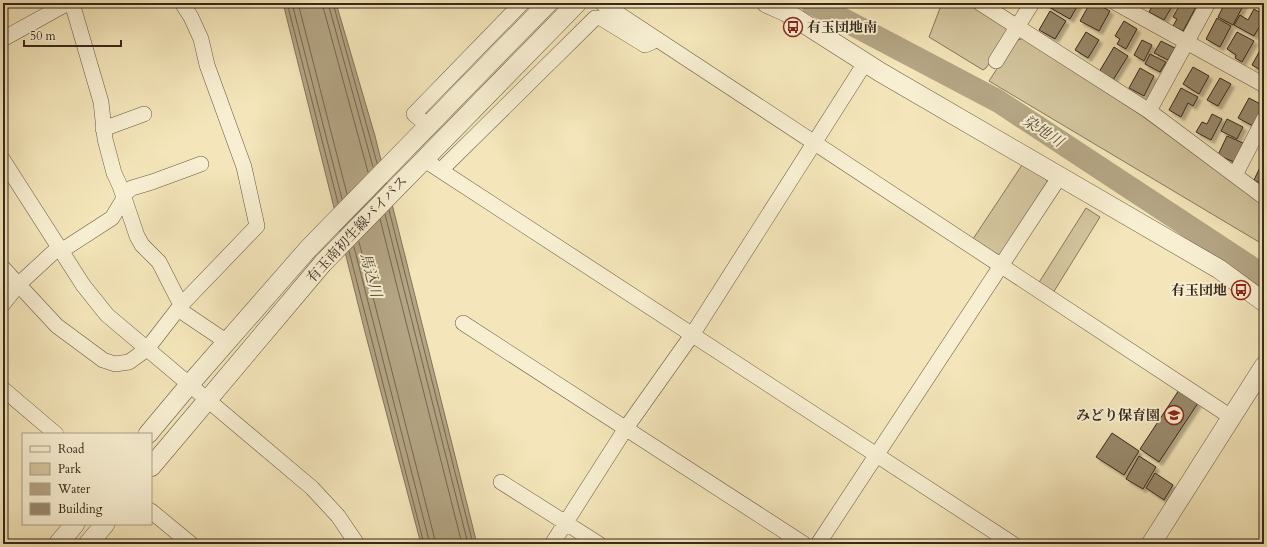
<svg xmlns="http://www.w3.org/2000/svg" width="1267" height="547" viewBox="0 0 1267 547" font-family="Cardo,'Noto Serif JP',serif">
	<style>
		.green { fill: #d4c69f; stroke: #86775d }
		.water { fill: #b4a584; stroke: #82735a }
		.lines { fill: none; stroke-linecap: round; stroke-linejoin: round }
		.shore { stroke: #766650; stroke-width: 1 }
		.river { stroke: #b4a584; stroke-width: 23 }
		.building { fill: #998b6e; stroke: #37281b; filter: url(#shadow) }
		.minor-casing { stroke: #665843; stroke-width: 16 }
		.tertiary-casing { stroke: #665843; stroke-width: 20 }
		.minor { stroke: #f8efd2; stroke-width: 15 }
		.tertiary { stroke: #f8efd2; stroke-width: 19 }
		.labels { text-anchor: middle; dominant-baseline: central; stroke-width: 4; stroke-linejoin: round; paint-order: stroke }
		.poi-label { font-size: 14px; font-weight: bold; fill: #37281b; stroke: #f8efd2; text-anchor: end }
		.street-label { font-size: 14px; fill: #37281b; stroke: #f8efd2 }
		.water-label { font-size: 15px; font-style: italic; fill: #5c4e3a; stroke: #f8efd2 }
	</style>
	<defs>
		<filter id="shadow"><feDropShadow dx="3.5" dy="3.5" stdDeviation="1" flood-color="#0004"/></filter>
	</defs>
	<rect width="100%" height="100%" fill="#f4e6ba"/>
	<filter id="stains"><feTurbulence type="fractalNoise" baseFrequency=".005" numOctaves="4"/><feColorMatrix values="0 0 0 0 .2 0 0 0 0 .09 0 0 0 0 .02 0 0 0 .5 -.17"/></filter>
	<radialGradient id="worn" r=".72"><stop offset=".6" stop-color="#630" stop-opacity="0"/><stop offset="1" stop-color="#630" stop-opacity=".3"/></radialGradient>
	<path class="green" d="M 942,3 L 969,3 L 1009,26 L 1008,35 L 986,68 L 983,70 L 929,37 Z
		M 1024,38 L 1141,115 L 1264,205 L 1264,245 L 989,81 L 1015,41 Z
		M 1022,165 L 1047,179 L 1047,184 L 1000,256 L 971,242 Z
		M 1086,208 L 1100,217 L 1053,293 L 1038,284 Z"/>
	<path class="water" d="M 283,3 L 336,3 L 375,136 L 477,544 L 421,544 L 365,332 Z"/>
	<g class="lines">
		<path class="shore" d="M 287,3 L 338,203
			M 292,3 L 342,199
			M 298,3 L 347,194
			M 322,3 L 368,172
			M 328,3 L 373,167
			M 333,3 L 377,163
			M 389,210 L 473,544
			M 385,214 L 468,544
			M 380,219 L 462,544
			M 359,242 L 436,544
			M 354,247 L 430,544
			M 349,251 L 424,544"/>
		<path class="river" d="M 812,3 L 998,101 L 1264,276"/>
	</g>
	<path class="building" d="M 1049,3 L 1079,3 L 1070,19 L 1047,6 Z
		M 1090,3 L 1095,3 L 1110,11 L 1099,31 L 1080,21 Z
		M 1154,3 L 1174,3 L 1164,20 L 1149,12 Z
		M 1181,3 L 1190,3 L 1196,7 L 1183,31 L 1173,26 L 1177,19 L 1173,17 Z
		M 1225,3 L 1244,4 L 1233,25 L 1218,17 Z
		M 1254,9 L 1264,15 L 1264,19 L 1254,36 L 1234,25 L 1240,15 L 1248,20 Z
		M 1050,11 L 1066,21 L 1055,39 L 1039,30 Z
		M 1217,18 L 1231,26 L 1220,47 L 1206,39 Z
		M 1124,21 L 1137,29 L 1126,49 L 1117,44 L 1120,39 L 1115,36 Z
		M 1086,32 L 1099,40 L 1088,58 L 1075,50 Z
		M 1237,32 L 1254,41 L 1242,62 L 1235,58 L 1236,55 L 1227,49 Z
		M 1142,40 L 1152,45 L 1144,61 L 1134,55 Z
		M 1161,41 L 1175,48 L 1168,60 L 1154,53 Z
		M 1263,45 L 1264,45 L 1264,72 L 1252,65 Z
		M 1114,47 L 1128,56 L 1113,80 L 1099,72 Z
		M 1150,54 L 1166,62 L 1160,72 L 1145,64 Z
		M 1193,67 L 1209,76 L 1199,94 L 1183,84 Z
		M 1140,68 L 1154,76 L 1144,96 L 1129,88 Z
		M 1220,78 L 1231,84 L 1218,106 L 1207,100 Z
		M 1181,88 L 1198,97 L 1193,106 L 1188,103 L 1181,117 L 1169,110 Z
		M 1249,98 L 1264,106 L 1253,126 L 1238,118 Z
		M 1212,114 L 1222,119 L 1211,140 L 1196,132 L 1202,122 L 1207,124 Z
		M 1227,119 L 1243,127 L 1237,139 L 1221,131 Z
		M 1227,136 L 1243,143 L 1234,162 L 1218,155 Z
		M 1264,159 L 1264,185 L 1254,180 Z
		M 1179,390 L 1198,403 L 1159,462 L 1140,449 Z
		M 1112,433 L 1139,451 L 1124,475 L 1096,457 Z
		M 1139,456 L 1156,467 L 1143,489 L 1126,479 Z
		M 1155,473 L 1173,485 L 1164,500 L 1146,488 Z"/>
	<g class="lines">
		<defs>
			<path id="minor" d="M 72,3 L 101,102 L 105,139 L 114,173 L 120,186 L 137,236 L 142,245 L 159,262 L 181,305
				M 602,3 L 1231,417
				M 980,3 L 1149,111 L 1264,197
				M 1116,3 L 1264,85
				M 3,39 L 68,3
				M 996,61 L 1032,3
				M 1149,111 L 1208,3
				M 428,126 L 414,114 L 522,3
				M 103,129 L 144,114
				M 423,159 L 1013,544
				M 3,160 L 83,285 L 107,315 L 312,488 L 338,516 L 357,544
				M 441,170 L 595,18 L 601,18 L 645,45 L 652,42
				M 1235,175 L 1264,119
				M 123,195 L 132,188 L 152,182 L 201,164
				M 61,251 L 112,218 L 124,198
				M 3,268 L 57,326 L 76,340 L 103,360 L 115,364 L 129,362 L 147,349 L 181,305 L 257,226 L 244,167 L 207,65 L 201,39 L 191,17 L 182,3
				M 3,304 L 19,284 L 58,248
				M 178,309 L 227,342
				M 463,323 L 804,544
				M 3,389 L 56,434
				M 501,482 L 599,544
				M 151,511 L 191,544
				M 552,544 L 626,428 L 692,335 L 865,63
				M 818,544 L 1060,176"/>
			<path id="tertiary" d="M 766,3 L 786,12 L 880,72 L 1219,269 L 1264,302
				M 148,434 L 189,385 L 308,249 L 548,3
				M 151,467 L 323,263 L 577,3
				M 58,544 L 75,524
				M 88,544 L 105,524
				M 1151,544 L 1264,366"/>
		</defs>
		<use href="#minor" class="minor-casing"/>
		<use href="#tertiary" class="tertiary-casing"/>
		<use href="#minor" class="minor"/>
		<use href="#tertiary" class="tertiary"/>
	</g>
	<defs>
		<symbol id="bus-ring" viewBox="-11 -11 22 22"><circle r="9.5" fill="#f8efd2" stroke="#8f2418" stroke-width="1.5"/><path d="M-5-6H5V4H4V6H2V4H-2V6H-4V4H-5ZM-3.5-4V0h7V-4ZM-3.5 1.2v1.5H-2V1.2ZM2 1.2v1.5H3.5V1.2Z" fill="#8f2418"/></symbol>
		<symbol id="school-ring" viewBox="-11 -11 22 22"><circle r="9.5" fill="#f8efd2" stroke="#8f2418" stroke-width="1.5"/><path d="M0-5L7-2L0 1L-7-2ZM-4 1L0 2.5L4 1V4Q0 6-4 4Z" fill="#8f2418"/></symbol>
	</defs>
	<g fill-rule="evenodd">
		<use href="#bus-ring" x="782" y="16" width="22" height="22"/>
		<use href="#bus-ring" x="1230" y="279" width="22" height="22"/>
		<use href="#school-ring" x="1163" y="404" width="22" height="22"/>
	</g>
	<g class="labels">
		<g class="poi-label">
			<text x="807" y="27" text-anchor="start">有玉団地南</text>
			<text x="1227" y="290">有玉団地</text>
			<text x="1160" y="415">みどり保育園</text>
		</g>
		<g class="street-label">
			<text transform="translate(357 229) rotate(-47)">有玉南初生線バイパス</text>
		</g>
		<g class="water-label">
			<text transform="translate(1043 131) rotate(33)">染地川</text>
			<text transform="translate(371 275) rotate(75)">馬込川</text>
		</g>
	</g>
	<rect width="1267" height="547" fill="none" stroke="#f4e6ba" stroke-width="16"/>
	<rect x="4" y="4" width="1259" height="539" fill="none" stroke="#37281b" stroke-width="2"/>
	<rect x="8" y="8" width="1251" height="531" fill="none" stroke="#37281b"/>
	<rect x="22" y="433" width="130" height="92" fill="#f8efd2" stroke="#ab9f89"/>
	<rect x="30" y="446" width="20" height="6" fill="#f8efd2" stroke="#ab9f89"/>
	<text x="58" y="453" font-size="12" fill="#37281b">Road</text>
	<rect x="30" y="463" width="20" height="12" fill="#d4c69f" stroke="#ab9f89"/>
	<text x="58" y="473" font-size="12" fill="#37281b">Park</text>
	<rect x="30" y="483" width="20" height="12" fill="#b4a584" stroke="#ab9f89"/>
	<text x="58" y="493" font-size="12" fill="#37281b">Water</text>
	<rect x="30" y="503" width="20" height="12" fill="#998b6e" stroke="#ab9f89"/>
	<text x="58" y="513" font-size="12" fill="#37281b">Building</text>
	<path d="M24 40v6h97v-6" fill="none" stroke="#37281b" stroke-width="2"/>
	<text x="30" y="40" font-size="12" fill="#37281b" stroke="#f8efd2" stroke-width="3" paint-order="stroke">50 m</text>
	<rect width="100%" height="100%" filter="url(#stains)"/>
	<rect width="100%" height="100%" fill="url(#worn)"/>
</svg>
